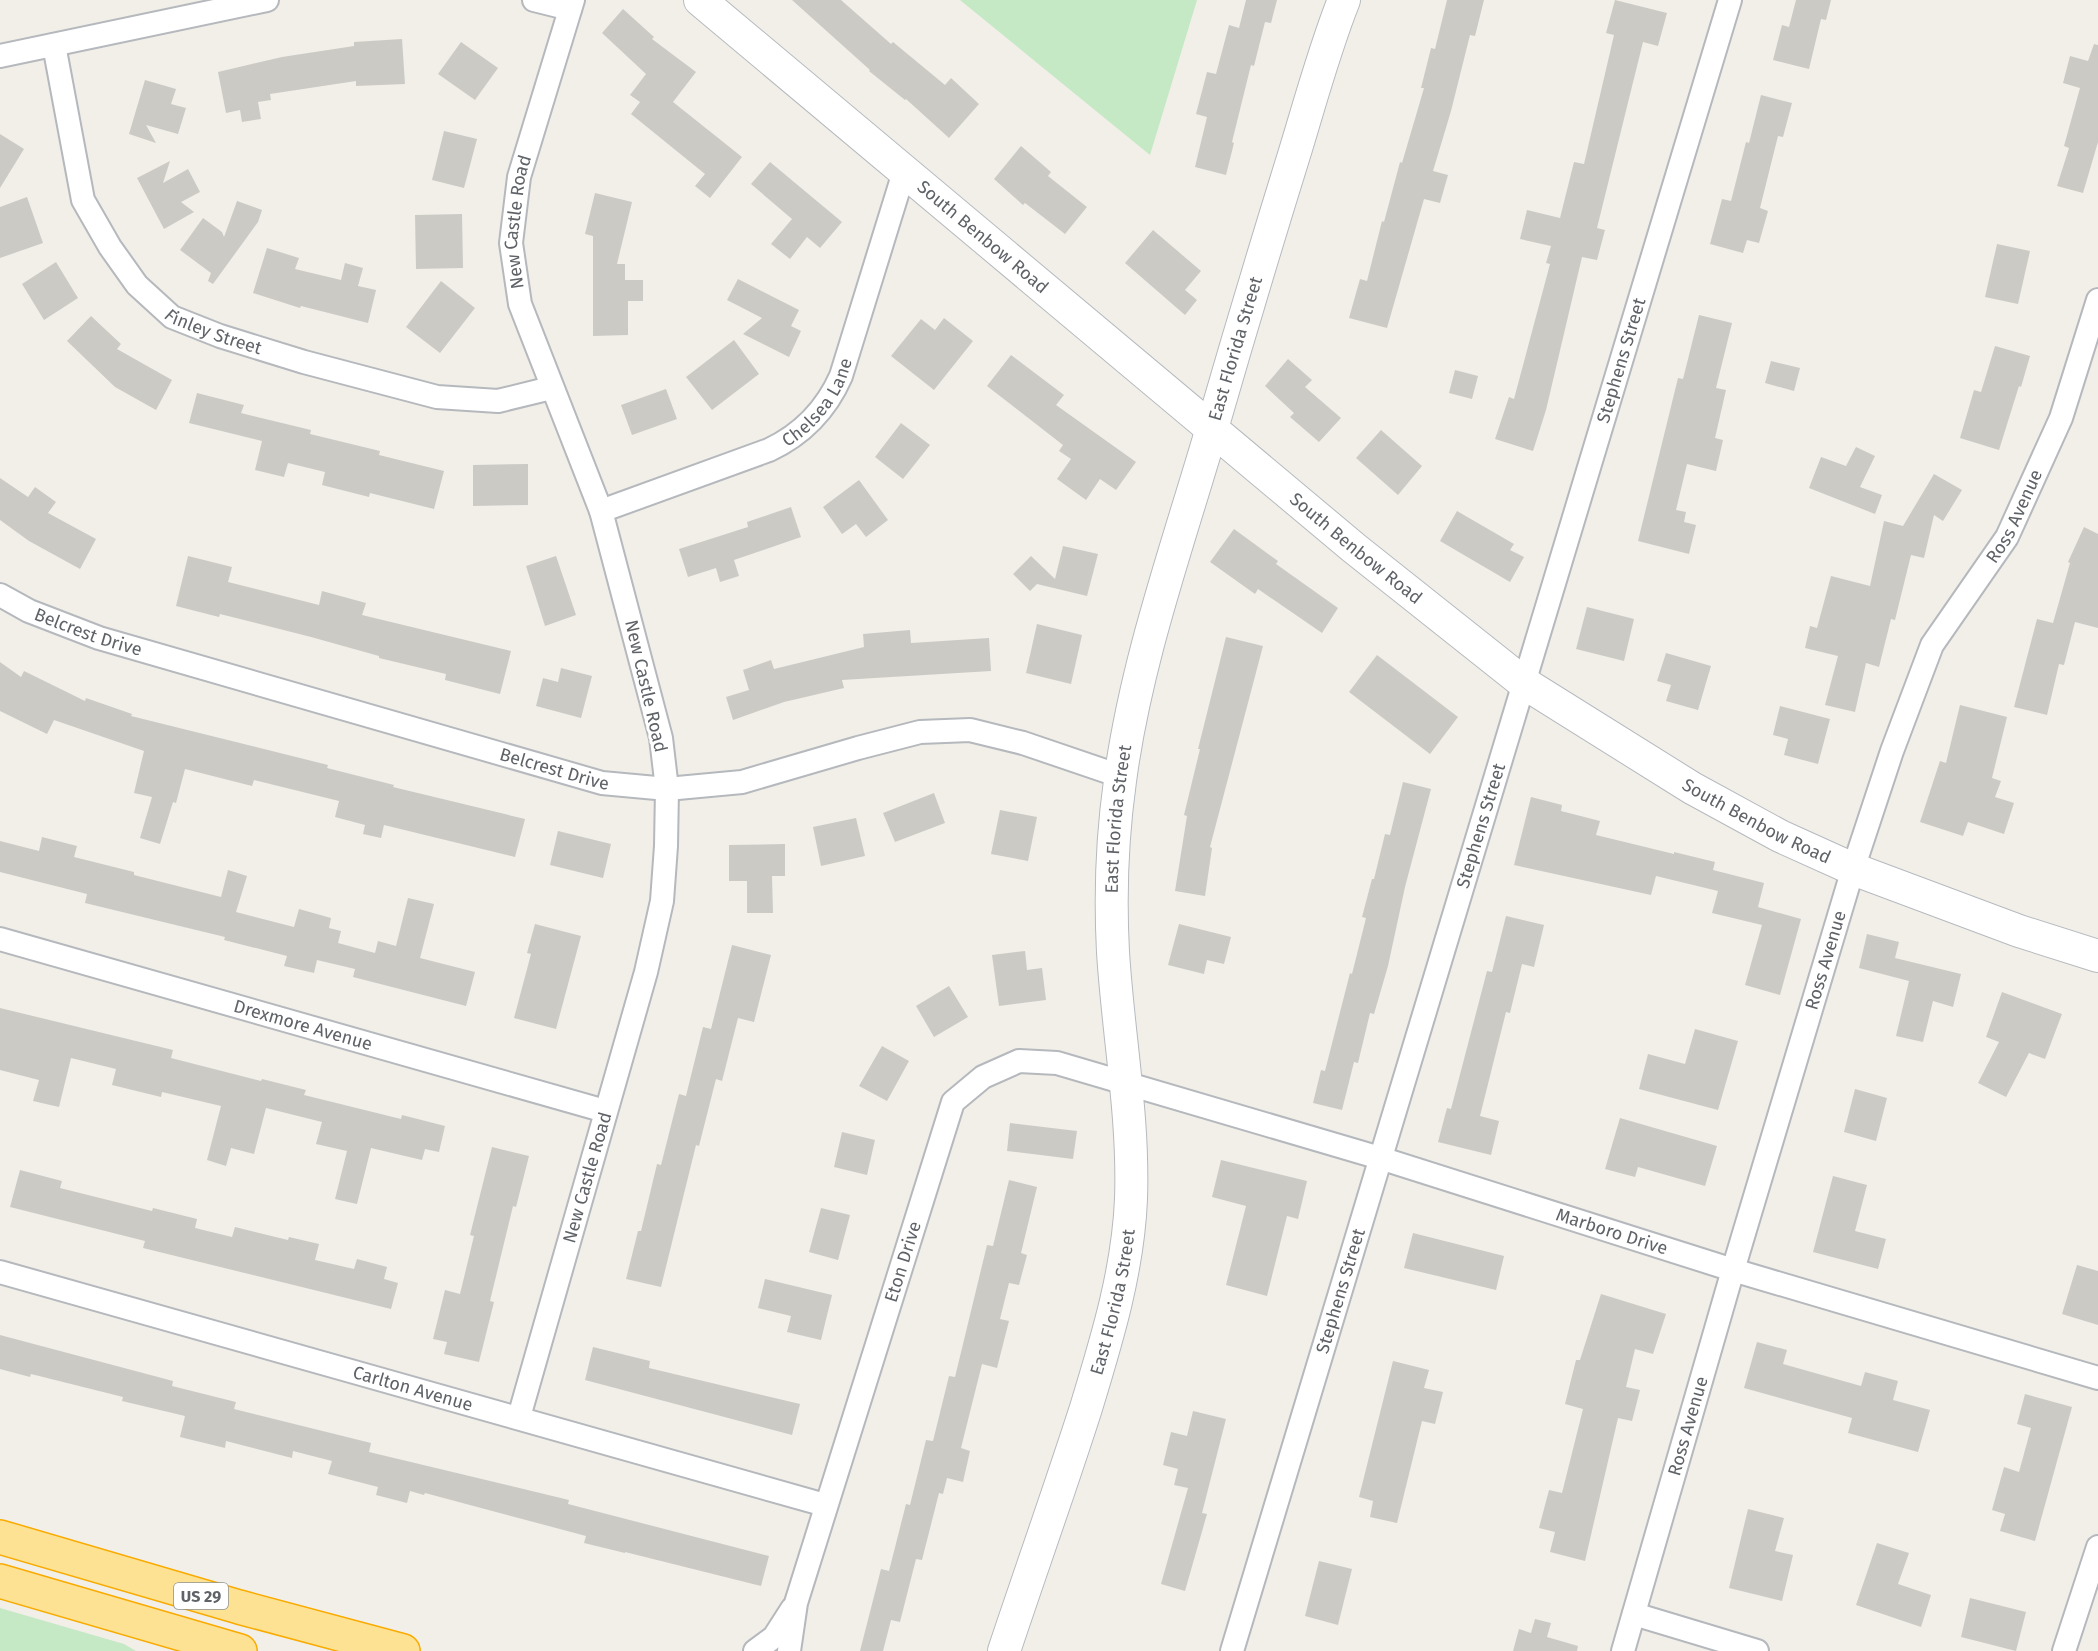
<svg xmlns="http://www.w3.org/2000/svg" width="2098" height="1651" viewBox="0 0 2098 1651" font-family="'Fira Sans',sans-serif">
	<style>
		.green { fill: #c5e8c5 }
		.building { fill: #cccac5 }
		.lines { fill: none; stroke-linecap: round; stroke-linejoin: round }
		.minor-casing { stroke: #b5b8bc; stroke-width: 26 }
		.secondary-casing { stroke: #b6babf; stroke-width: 34 }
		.motorway-casing { stroke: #f9ab00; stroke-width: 36 }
		.minor { stroke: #fff; stroke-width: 22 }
		.secondary { stroke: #fff; stroke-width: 32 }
		.motorway { stroke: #fde293; stroke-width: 33 }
		.labels { text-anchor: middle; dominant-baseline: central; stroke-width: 6; stroke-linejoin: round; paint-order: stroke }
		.shield { fill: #fff; stroke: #8f9295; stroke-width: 1.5 }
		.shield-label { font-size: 16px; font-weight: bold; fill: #5f6368 }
		.street-label { font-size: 18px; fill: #5f6368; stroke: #fff }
	</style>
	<rect width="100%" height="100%" fill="#f1efe8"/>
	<path class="green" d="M 960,0 L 1197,0 L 1150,155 Z
		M 0,1608 L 124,1644 L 136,1651 L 0,1651 Z"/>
	<path class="building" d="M 792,0 L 841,0 L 891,44 L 893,42 L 945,85 L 951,78 L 979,104 L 949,138 L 906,99 L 905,100 L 869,71 L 870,70 Z
		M 1246,0 L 1277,0 L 1271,23 L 1265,22 L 1254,66 L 1251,65 L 1232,142 L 1234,143 L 1226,175 L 1195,167 L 1207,117 L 1196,114 L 1207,72 L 1216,74 L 1229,25 L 1239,28 Z
		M 1447,0 L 1484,0 L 1475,36 L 1470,35 L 1451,111 L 1433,171 L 1448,175 L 1440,203 L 1424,199 L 1387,328 L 1349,318 L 1360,279 L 1367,281 L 1382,221 L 1384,222 L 1400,162 L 1402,163 L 1424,88 L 1421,88 L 1431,48 L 1435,49 Z
		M 1615,0 L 1667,13 L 1658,46 L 1643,42 L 1597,228 L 1605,230 L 1597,260 L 1582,257 L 1546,410 L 1533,451 L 1495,439 L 1509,397 L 1514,399 L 1550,264 L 1546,263 L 1551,246 L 1520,239 L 1527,210 L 1560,218 L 1574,162 L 1584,164 L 1614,35 L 1606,33 Z
		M 1796,0 L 1831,0 L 1826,20 L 1821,19 L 1809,69 L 1773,60 L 1782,25 L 1789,27 Z
		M 623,9 L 654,37 L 652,39 L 696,72 L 673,102 L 742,157 L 710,198 L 695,186 L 705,174 L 631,114 L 640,102 L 630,95 L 646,74 L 602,33 Z
		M 402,39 L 405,84 L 356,86 L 356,81 L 270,94 L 271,100 L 258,102 L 261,119 L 242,122 L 240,110 L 226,113 L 218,72 L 282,57 L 354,46 L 354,42 Z
		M 461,42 L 498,68 L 475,100 L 438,74 Z
		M 2094,44 L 2098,45 L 2098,142 L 2083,193 L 2057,186 L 2069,148 L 2064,146 L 2080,88 L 2063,83 L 2070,56 L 2088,61 Z
		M 145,80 L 176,89 L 171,104 L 186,108 L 178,134 L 146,125 L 156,143 L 129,134 Z
		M 1761,95 L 1792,103 L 1783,137 L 1778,136 L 1760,208 L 1768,211 L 1759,243 L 1747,240 L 1743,253 L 1710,244 L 1722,199 L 1731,201 L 1746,142 L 1749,143 Z
		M 444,131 L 477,139 L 464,188 L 432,180 Z
		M 0,134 L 24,149 L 0,188 Z
		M 1021,146 L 1051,172 L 1048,176 L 1087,207 L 1065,234 L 1025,203 L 1023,205 L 994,179 Z
		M 170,161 L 163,183 L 188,169 L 200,192 L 181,202 L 194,212 L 164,229 L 137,178 Z
		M 770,162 L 842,222 L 820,248 L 807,237 L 790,259 L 771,244 L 792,219 L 751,184 Z
		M 595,193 L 632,202 L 617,264 L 625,264 L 625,280 L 643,280 L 643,301 L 628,301 L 628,335 L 593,336 L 593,236 L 585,234 Z
		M 27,197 L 43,243 L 0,258 L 0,207 Z
		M 237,201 L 262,210 L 258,222 L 213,284 L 208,281 L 211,273 L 180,250 L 203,218 L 222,232 L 224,237 Z
		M 462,214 L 463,268 L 416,269 L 415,215 Z
		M 1153,230 L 1201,271 L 1185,290 L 1197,300 L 1185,315 L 1125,263 Z
		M 1997,244 L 2030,251 L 2018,304 L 1985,297 Z
		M 267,248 L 299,258 L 295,269 L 341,280 L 345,263 L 363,268 L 358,286 L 376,290 L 368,323 L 301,306 L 300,308 L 253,293 Z
		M 56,262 L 78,298 L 44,320 L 22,284 Z
		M 738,279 L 799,310 L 791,326 L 801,331 L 789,357 L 743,334 L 762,318 L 727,300 Z
		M 441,281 L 475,308 L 440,353 L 406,327 Z
		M 1699,315 L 1732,323 L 1716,388 L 1726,390 L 1715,438 L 1723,440 L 1716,471 L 1687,464 L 1676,510 L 1686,512 L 1684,522 L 1696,525 L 1689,554 L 1638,541 L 1678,378 L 1683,379 Z
		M 91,316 L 121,344 L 117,349 L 172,380 L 156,410 L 115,387 L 67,341 Z
		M 944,318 L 973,341 L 934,390 L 891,356 L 921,319 L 935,330 Z
		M 734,340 L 759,374 L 712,410 L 686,377 Z
		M 1995,346 L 2030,356 L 2021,387 L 2019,386 L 1999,450 L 1960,438 L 1974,390 L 1981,392 Z
		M 1011,355 L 1064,395 L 1056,405 L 1136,462 L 1116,490 L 1100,479 L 1086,500 L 1057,479 L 1071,459 L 1059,451 L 1063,445 L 987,386 Z
		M 1288,359 L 1312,380 L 1305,387 L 1341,418 L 1319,442 L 1290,417 L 1294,413 L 1265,386 Z
		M 1771,361 L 1800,368 L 1794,391 L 1765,383 Z
		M 1455,370 L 1478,376 L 1472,399 L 1449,393 Z
		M 666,389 L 677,419 L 632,435 L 621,405 Z
		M 197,393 L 244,405 L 241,413 L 311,430 L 310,434 L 380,451 L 379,455 L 444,471 L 434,509 L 370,493 L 369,497 L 322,485 L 325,472 L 288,463 L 284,477 L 255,470 L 262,441 L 189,423 Z
		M 901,423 L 930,445 L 903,479 L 875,457 Z
		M 1381,430 L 1422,466 L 1398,495 L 1356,458 Z
		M 1856,447 L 1875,456 L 1860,487 L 1882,495 L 1875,514 L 1809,488 L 1821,457 L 1846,466 Z
		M 528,464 L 528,505 L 473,506 L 473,465 Z
		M 1934,474 L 1962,490 L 1943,521 L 1934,515 L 1924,558 L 1911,555 L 1895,620 L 1891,619 L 1879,667 L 1866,663 L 1855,712 L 1825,705 L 1838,656 L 1805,648 L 1810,626 L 1817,628 L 1831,576 L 1870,586 L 1884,521 L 1903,526 Z
		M 0,478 L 28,497 L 35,487 L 56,502 L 48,513 L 96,539 L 80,569 L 29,541 L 0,520 Z
		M 859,480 L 888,520 L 866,537 L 856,524 L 842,534 L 823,507 Z
		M 791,507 L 801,537 L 734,560 L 739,576 L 720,582 L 716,568 L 688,577 L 679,549 L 748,527 L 747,522 Z
		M 1457,511 L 1514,544 L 1510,550 L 1524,557 L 1510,582 L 1440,541 Z
		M 2084,527 L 2098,534 L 2098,628 L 2075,622 L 2064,665 L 2059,664 L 2047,715 L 2014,707 L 2037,619 L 2053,623 L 2070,563 L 2068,562 Z
		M 1234,529 L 1278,561 L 1276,564 L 1338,608 L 1322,633 L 1258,589 L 1255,594 L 1210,562 Z
		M 1063,546 L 1098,554 L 1087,596 L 1037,584 L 1030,591 L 1013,574 L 1031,556 L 1055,579 Z
		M 188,556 L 232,567 L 228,582 L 319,605 L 322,591 L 366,603 L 362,615 L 511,651 L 500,694 L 445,680 L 446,674 L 379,658 L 379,656 L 311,637 L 220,614 L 219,617 L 176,606 Z
		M 556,556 L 576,615 L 545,626 L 526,566 Z
		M 1587,607 L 1634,619 L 1624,661 L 1576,649 Z
		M 1037,624 L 1082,635 L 1071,684 L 1026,673 Z
		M 910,630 L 911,643 L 989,638 L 991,671 L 842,680 L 844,688 L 784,702 L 733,720 L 726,697 L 749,690 L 743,670 L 771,660 L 774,669 L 864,647 L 863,634 Z
		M 1226,637 L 1263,646 L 1210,847 L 1212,848 L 1205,896 L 1175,891 L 1187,816 L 1184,815 L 1200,749 L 1198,749 Z
		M 1666,653 L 1711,666 L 1698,710 L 1666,701 L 1671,685 L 1657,681 Z
		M 1377,655 L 1458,717 L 1430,754 L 1349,692 Z
		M 0,662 L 21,677 L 24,671 L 85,701 L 86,698 L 132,714 L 131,716 L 328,765 L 327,768 L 394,785 L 393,787 L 525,819 L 515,857 L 384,825 L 381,838 L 363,834 L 365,825 L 335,817 L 339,801 L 254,780 L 252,786 L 185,769 L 176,803 L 173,802 L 160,844 L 140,838 L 152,797 L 134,793 L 144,751 L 54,720 L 47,734 L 0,711 Z
		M 561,668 L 592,676 L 581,718 L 536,706 L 543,678 L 558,682 Z
		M 1960,705 L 2007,717 L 1992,778 L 2001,781 L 1995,797 L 2014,803 L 2004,834 L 1968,822 L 1963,836 L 1920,822 L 1940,761 L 1946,763 Z
		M 1780,706 L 1830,719 L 1818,764 L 1784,755 L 1788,739 L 1773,735 Z
		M 1403,782 L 1431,789 L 1405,887 L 1388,966 L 1374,1014 L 1370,1013 L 1358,1063 L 1354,1062 L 1342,1110 L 1313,1103 L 1321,1070 L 1325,1071 L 1350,973 L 1352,974 L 1366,918 L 1362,917 L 1372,879 L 1374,879 L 1385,834 L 1390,835 Z
		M 934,793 L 945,823 L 895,842 L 883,813 Z
		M 1531,797 L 1562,805 L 1561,811 L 1600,821 L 1596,835 L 1674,854 L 1674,852 L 1715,862 L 1713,870 L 1764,883 L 1758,907 L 1801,919 L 1780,995 L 1745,985 L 1762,925 L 1712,913 L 1718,891 L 1656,876 L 1651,895 L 1514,865 Z
		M 1000,810 L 1037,817 L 1028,861 L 991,854 Z
		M 856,818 L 865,856 L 821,866 L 813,827 Z
		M 558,831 L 611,844 L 603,878 L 550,865 Z
		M 42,837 L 77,846 L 74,857 L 134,872 L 134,875 L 221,897 L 228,870 L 247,876 L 236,912 L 294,927 L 299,909 L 331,918 L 329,928 L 341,931 L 338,943 L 375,953 L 378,941 L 396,946 L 408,898 L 434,904 L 420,958 L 475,972 L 466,1006 L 353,977 L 355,969 L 317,960 L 314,973 L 284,966 L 287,956 L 224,940 L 225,937 L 85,903 L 87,894 L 0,872 L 0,841 L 39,851 Z
		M 785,844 L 785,876 L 772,876 L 773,913 L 747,913 L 747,881 L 729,881 L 729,845 Z
		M 1506,916 L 1544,925 L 1534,967 L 1522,964 L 1510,1013 L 1506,1012 L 1480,1116 L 1499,1121 L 1491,1155 L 1438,1142 L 1447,1108 L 1451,1109 L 1487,971 L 1492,972 Z
		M 535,924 L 581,936 L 556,1029 L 514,1018 L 531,954 L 527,953 Z
		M 1179,924 L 1231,937 L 1224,964 L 1207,960 L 1204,974 L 1168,965 Z
		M 1867,934 L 1899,942 L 1895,958 L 1961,974 L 1953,1007 L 1933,1001 L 1923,1042 L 1896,1036 L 1909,981 L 1859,968 Z
		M 732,945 L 771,955 L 754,1022 L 738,1018 L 722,1081 L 716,1079 L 699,1146 L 696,1145 L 661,1287 L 626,1279 L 638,1231 L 641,1231 L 657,1164 L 661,1165 L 679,1094 L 686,1096 L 703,1027 L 711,1029 Z
		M 1025,951 L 1027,970 L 1042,968 L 1046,1000 L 999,1006 L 992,955 Z
		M 949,986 L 968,1017 L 934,1037 L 916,1006 Z
		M 2002,992 L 2062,1014 L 2045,1059 L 2029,1053 L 2006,1097 L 1978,1083 L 1999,1042 L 1986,1037 Z
		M 0,1008 L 173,1050 L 171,1058 L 261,1081 L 262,1079 L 306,1090 L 304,1095 L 401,1119 L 402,1115 L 445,1126 L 439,1152 L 425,1149 L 422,1160 L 371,1148 L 357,1204 L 335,1199 L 347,1151 L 316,1144 L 322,1122 L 266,1108 L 254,1154 L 231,1148 L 226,1166 L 207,1160 L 221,1106 L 162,1092 L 161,1097 L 112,1085 L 116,1069 L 71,1058 L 59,1107 L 33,1101 L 39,1080 L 0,1070 Z
		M 1695,1029 L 1738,1041 L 1718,1110 L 1639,1089 L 1648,1054 L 1685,1064 Z
		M 882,1046 L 909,1061 L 887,1101 L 859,1086 Z
		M 1855,1089 L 1887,1098 L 1876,1141 L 1844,1132 Z
		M 1620,1118 L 1717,1146 L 1705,1186 L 1638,1167 L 1635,1177 L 1605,1169 Z
		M 1010,1123 L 1077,1131 L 1073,1159 L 1007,1151 Z
		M 842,1132 L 875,1140 L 867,1175 L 834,1167 Z
		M 492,1147 L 529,1156 L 516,1207 L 513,1206 L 490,1301 L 494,1302 L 479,1362 L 444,1354 L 447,1342 L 433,1339 L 445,1290 L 460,1294 L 474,1236 L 470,1235 Z
		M 1221,1160 L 1307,1181 L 1298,1219 L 1287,1216 L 1267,1296 L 1226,1285 L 1246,1206 L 1212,1197 Z
		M 20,1170 L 62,1181 L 60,1188 L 152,1211 L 153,1208 L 197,1219 L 195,1228 L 232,1237 L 235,1227 L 288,1240 L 289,1237 L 319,1244 L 315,1260 L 354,1269 L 357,1259 L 387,1267 L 384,1279 L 398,1283 L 391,1309 L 143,1248 L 145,1241 L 10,1207 Z
		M 1833,1176 L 1867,1185 L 1855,1231 L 1886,1239 L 1878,1269 L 1813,1252 Z
		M 1009,1180 L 1037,1187 L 1021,1253 L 1027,1255 L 1019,1285 L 1009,1283 L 1000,1319 L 1009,1321 L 997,1368 L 982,1364 L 961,1448 L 970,1451 L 963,1482 L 947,1478 L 943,1494 L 939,1493 L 922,1560 L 916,1559 L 900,1622 L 891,1620 L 883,1651 L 860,1651 L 881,1569 L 889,1571 L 906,1504 L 910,1505 L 926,1440 L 933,1441 L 949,1376 L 955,1377 L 987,1245 L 993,1246 Z
		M 821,1208 L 850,1215 L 838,1260 L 809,1252 Z
		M 1413,1233 L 1504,1256 L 1496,1290 L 1404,1268 Z
		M 2077,1265 L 2098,1271 L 2098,1325 L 2062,1314 Z
		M 765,1279 L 832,1295 L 821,1340 L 787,1332 L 791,1316 L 758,1308 Z
		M 1601,1294 L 1666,1314 L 1653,1354 L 1635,1349 L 1626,1387 L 1640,1390 L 1632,1421 L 1618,1418 L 1585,1561 L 1550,1552 L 1555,1532 L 1539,1528 L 1549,1490 L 1562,1493 L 1583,1409 L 1565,1404 L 1576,1360 L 1580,1360 Z
		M 0,1335 L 173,1381 L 172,1386 L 236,1402 L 234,1409 L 371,1443 L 369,1452 L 569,1500 L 568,1504 L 769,1556 L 761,1586 L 625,1552 L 625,1553 L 584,1543 L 586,1536 L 425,1493 L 424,1495 L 410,1491 L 407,1503 L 376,1495 L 378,1487 L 328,1474 L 332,1461 L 293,1451 L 292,1458 L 226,1441 L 225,1448 L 180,1437 L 185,1416 L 122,1401 L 123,1397 L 31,1374 L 30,1377 L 0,1369 Z
		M 1757,1342 L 1787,1350 L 1783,1364 L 1861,1386 L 1865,1372 L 1898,1381 L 1893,1400 L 1930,1410 L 1918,1452 L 1848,1433 L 1852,1418 L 1744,1388 Z
		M 593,1347 L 650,1361 L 649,1368 L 800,1404 L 792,1435 L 585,1380 Z
		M 1393,1361 L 1429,1370 L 1424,1388 L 1443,1392 L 1435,1424 L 1422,1421 L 1397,1523 L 1370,1517 L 1373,1501 L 1359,1497 Z
		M 2025,1394 L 2072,1407 L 2035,1541 L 2000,1531 L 2005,1514 L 1992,1510 L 2004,1467 L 2019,1472 L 2031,1428 L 2017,1424 Z
		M 1193,1411 L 1226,1419 L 1202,1513 L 1207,1514 L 1185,1591 L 1161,1584 L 1188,1488 L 1174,1485 L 1178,1469 L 1163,1465 L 1171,1432 L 1187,1436 Z
		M 1748,1509 L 1784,1518 L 1775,1551 L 1793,1555 L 1782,1601 L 1729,1588 Z
		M 1877,1543 L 1909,1553 L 1898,1584 L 1931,1595 L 1921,1627 L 1856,1605 Z
		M 1319,1561 L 1352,1569 L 1338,1625 L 1305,1616 Z
		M 1970,1598 L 2026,1612 L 2016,1651 L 1961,1637 Z
		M 1535,1619 L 1551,1623 L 1547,1637 L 1578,1646 L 1577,1651 L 1513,1651 L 1519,1629 L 1531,1633 Z"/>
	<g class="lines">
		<defs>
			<g id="minor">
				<path d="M 534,0 L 570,9"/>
				<path id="s1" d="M 54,45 L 83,200 L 110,247 L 137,285 L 172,317 L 220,336 L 304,362 L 437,397 L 498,401 L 551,388"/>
				<path d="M 0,56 L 267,0"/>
				<path id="s2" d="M 601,511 L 769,450 C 803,434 826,410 841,376 L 904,172"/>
				<path id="s3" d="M 0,595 L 29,611 L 99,638 L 602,783 L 667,789 L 742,782 L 858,748 L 920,732 L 970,730 L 1023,743 L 1120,776"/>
				<path id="s4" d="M 0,939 L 605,1111"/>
				<path id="s5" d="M 0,1272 L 825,1505"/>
				<path id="s6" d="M 519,1417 L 646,972 L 662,901 L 666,846 L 667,789 L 661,738 L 601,511 L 520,304 L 511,243 L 519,177 L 573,0"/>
				<path d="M 1634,1614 L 1757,1651"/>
				<path d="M 755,1651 L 774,1637 L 792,1609"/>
				<path id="s7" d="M 789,1651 L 796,1603 L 953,1102 L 983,1077 L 1019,1061 L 1057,1063 L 1380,1158 L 1733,1270 L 2098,1378"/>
				<path id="s8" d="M 1232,1651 L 1730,0"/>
				<path id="s9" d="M 1623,1651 L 1733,1270 L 1853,869 L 1892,751 L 1932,645 L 2007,537 L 2061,418 L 2098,300"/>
				<path d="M 2064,1651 L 2098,1547"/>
			</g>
			<g id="secondary">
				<path id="s10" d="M 700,0 L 1354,548 L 1524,683 L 1692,788 L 1780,836 L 1853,869 L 2019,931 L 2098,956"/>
				<path id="s11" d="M 1004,1651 C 1031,1570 1060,1489 1086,1408 C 1107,1339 1128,1271 1131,1199 C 1134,1116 1118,1034 1113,952 C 1110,895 1112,838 1120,781 C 1136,660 1179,542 1213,425 C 1239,335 1266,245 1294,155 C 1310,103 1324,50 1344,0"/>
			</g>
			<path id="motorway" d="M 0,1537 L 239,1607 L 403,1651
				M 0,1581 L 240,1651"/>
		</defs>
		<use href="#minor" class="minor-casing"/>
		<use href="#secondary" class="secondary-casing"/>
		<use href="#motorway" class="motorway-casing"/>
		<use href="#minor" class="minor"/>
		<use href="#secondary" class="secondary"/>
		<use href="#motorway" class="motorway"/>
	</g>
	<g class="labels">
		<rect class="shield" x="174" y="1583" width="54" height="26" rx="4.5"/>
		<g class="shield-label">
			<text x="201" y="1596">US 29</text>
		</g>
		<g class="street-label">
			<text stroke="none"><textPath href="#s6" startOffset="1239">New Castle Road</textPath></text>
			<text stroke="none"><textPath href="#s10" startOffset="369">South Benbow Road</textPath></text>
			<text stroke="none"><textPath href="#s1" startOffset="350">Finley Street</textPath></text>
			<text stroke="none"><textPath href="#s11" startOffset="1338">East Florida Street</textPath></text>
			<text stroke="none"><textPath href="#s8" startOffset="1348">Stephens Street</textPath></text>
			<text stroke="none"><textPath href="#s2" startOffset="249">Chelsea Lane</textPath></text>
			<text stroke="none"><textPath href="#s9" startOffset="1206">Ross Avenue</textPath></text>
			<text stroke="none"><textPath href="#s10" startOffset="855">South Benbow Road</textPath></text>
			<text stroke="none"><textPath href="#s3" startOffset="96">Belcrest Drive</textPath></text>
			<text transform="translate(646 686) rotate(77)">New Castle Road</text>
			<text stroke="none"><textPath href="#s3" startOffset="582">Belcrest Drive</textPath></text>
			<text stroke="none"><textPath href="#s11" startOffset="852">East Florida Street</textPath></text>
			<text stroke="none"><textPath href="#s10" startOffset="1341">South Benbow Road</textPath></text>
			<text stroke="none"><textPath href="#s8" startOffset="862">Stephens Street</textPath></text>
			<text stroke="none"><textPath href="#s9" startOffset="720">Ross Avenue</textPath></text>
			<text stroke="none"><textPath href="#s4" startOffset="315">Drexmore Avenue</textPath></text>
			<text stroke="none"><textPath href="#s6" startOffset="249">New Castle Road</textPath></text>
			<text stroke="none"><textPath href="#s7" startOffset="1270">Marboro Drive</textPath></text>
			<text stroke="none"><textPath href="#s7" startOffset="406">Eton Drive</textPath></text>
			<text stroke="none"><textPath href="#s8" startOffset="376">Stephens Street</textPath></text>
			<text stroke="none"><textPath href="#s11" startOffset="366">East Florida Street</textPath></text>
			<text stroke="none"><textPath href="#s5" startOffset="429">Carlton Avenue</textPath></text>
			<text stroke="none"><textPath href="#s9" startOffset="234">Ross Avenue</textPath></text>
		</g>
	</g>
</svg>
